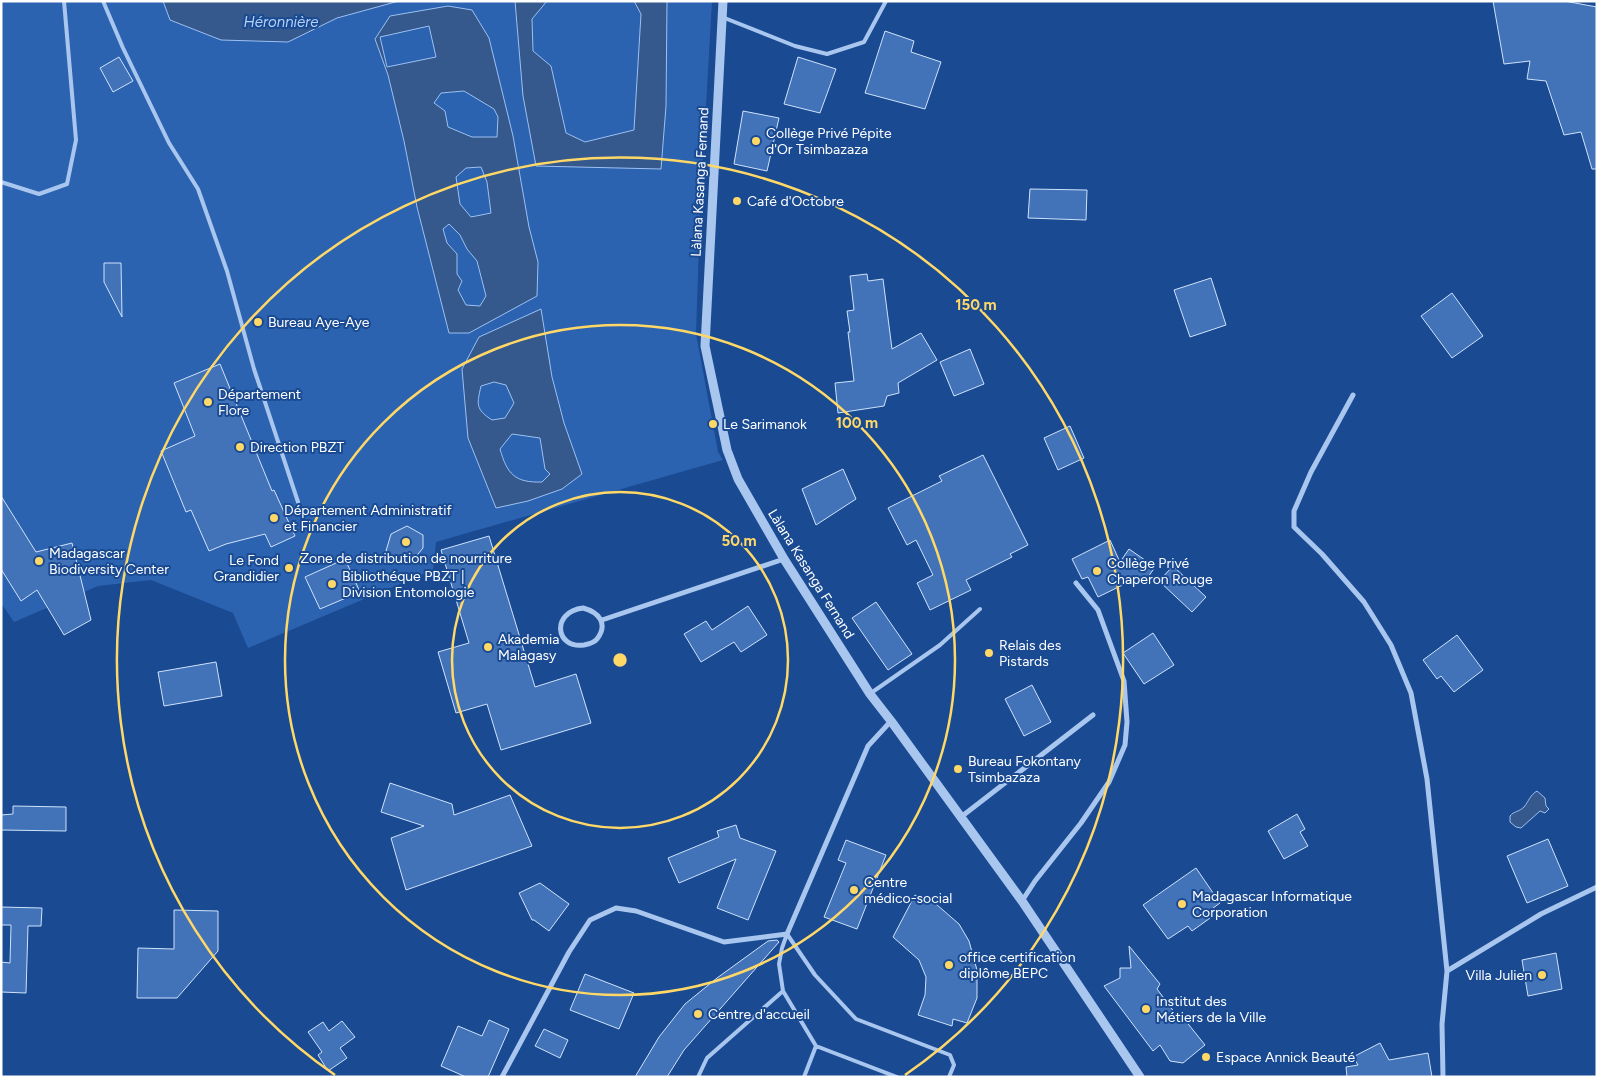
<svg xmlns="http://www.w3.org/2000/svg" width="1598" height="1078" viewBox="0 0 1598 1078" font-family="Figtree,sans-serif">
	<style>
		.green { fill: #2c63b0 }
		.water { fill: #35588d; stroke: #9cc1f2; fill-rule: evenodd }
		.building { fill: #4273b9; stroke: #cfe2fb }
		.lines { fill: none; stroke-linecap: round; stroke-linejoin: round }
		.service { stroke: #a9c6ef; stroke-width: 4 }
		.minor { stroke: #a9c6ef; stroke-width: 5 }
		.tertiary { stroke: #a9c6ef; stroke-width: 9 }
		.ring { fill: none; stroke: #ffd867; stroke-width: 2.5 }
		.poi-dot { fill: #ffd867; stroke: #194a92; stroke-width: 2 }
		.labels { text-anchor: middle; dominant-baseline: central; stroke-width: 4; stroke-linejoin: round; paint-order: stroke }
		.poi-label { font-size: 14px; fill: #fff; stroke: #194a92; text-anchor: start }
		.street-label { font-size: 14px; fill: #fff; stroke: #194a92 }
		.water-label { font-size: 15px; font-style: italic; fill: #b5d1f6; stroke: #194a92 }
		.centre { fill: #ffd867; stroke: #194a92; stroke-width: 2.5 }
		.ring-label { font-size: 15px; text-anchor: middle; font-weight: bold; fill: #ffd867; stroke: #194a92; stroke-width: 4; stroke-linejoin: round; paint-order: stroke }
	</style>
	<rect width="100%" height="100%" fill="#194a92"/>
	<path class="green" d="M 1,1 L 712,1 L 700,213 L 696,334 L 718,452 L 723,460 L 436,542 L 433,570 L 248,648 L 233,613 L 151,580 L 98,586 L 14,622 L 1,603 Z"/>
	<path class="water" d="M 163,1 L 399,1 L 337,18 L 288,42 L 221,40 L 170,20 Z
		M 515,1 L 547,1 L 532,19 L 533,51 L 551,66 L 566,133 L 585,142 L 634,130 L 641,14 L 634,1 L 667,1 L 666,106 L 661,169 L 536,166 L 523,96 Z
		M 448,6 L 472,10 L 489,38 L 513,136 L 529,227 L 538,262 L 537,296 L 469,333 L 449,333 L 417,207 L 404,141 L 388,75 L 375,39 L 390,16 ZM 429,26 L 436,57 L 387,67 L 380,37 ZM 464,91 L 494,109 L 498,117 L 497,137 L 472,137 L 448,127 L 445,111 L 434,103 L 441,93 ZM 481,167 L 487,182 L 491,213 L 471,217 L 460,204 L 456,177 L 466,168 ZM 449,224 L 460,235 L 467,249 L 477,261 L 486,296 L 480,306 L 466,305 L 458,290 L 462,281 L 457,274 L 457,254 L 447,243 L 443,229 Z
		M 541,309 L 552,377 L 564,423 L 582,474 L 562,489 L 528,501 L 496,508 L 468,438 L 462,369 L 479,337 ZM 494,382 L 506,385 L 514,403 L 505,418 L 492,420 C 475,409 477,404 481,386 ZM 512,434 L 540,438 L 545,469 L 550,474 L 542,482 C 515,483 507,474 500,449 Z
		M 1537,791 L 1545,798 L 1546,806 L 1549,809 L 1545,813 L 1540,811 L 1521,828 L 1516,827 L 1510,822 L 1510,816 C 1514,811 1519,812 1524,807 C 1529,801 1530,795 1537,791 Z"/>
	<path class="building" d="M 1493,1 L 1564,1 L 1597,7 L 1597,169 L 1592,169 L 1581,132 L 1564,135 L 1546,81 L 1527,79 L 1530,61 L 1504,64 Z
		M 885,31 L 914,41 L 911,52 L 941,62 L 925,109 L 865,93 Z
		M 119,57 L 133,81 L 113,92 L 100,68 Z
		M 798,57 L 836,69 L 820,113 L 784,104 Z
		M 743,111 L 779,118 L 767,171 L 734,164 Z
		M 1030,189 L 1087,190 L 1086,220 L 1028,218 Z
		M 104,263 L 121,263 L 122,317 L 104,282 Z
		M 867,274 L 868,281 L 883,279 L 892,349 L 921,333 L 937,360 L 898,383 L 899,393 L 887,396 L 884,406 L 838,413 L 835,383 L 854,381 L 848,332 L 850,332 L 847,311 L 854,310 L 850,276 Z
		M 1211,278 L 1226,325 L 1190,337 L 1174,290 Z
		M 1452,293 L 1483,336 L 1452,358 L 1421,316 Z
		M 970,349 L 984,384 L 954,396 L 940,362 Z
		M 220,364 L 272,491 L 274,490 L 295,536 L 271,547 L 265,534 L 226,544 L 209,551 L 191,510 L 186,512 L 161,451 L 195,436 L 174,383 Z
		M 1070,426 L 1084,458 L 1058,470 L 1044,438 Z
		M 983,455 L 1028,545 L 1010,554 L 1012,557 L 966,580 L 971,590 L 930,610 L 917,583 L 933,575 L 916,540 L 907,545 L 888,508 L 942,481 L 939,476 Z
		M 843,469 L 856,499 L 816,525 L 802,489 Z
		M 1,496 L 36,552 L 72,543 L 91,620 L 64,635 L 37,590 L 21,601 L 1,569 Z
		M 407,526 L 423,535 L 423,548 L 413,560 L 396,560 L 386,551 L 391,534 Z
		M 489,536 L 535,687 L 576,674 L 591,723 L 501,750 L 487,704 L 456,713 L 438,652 L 469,643 L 441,550 Z
		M 1110,540 L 1120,562 L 1129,549 L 1155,567 L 1144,583 L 1137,578 L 1098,597 L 1088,577 L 1082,579 L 1072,559 Z
		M 345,559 L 360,592 L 320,609 L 305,577 Z
		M 1173,566 L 1206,597 L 1192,612 L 1159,581 Z
		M 876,602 L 912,654 L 888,670 L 852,618 Z
		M 748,606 L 767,635 L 741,652 L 734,642 L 701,662 L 684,634 L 706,621 L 712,630 Z
		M 1153,633 L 1174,665 L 1144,684 L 1123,653 Z
		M 1457,635 L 1483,670 L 1454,692 L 1441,676 L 1437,679 L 1423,660 Z
		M 216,662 L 222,696 L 164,706 L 158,672 Z
		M 1032,685 L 1051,722 L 1024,736 L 1005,699 Z
		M 390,783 L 452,804 L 454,815 L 510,795 L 532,846 L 406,890 L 391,838 L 424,826 L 381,812 Z
		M 13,806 L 66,807 L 66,831 L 1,830 L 1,815 L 13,814 Z
		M 1297,814 L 1305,829 L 1300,832 L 1308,846 L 1284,859 L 1268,831 Z
		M 736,825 L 740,838 L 776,851 L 748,920 L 717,908 L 736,859 L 679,883 L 668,858 L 719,837 L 717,831 Z
		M 1548,839 L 1568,886 L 1527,903 L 1507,856 Z
		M 846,840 L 886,855 L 857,929 L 824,917 L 846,863 L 838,860 Z
		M 1196,868 L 1220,903 L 1209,911 L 1213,916 L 1192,931 L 1188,926 L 1168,939 L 1143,905 Z
		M 540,883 L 569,904 L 549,931 L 534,920 L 532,920 L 519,893 Z
		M 915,895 L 936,904 L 959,924 L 969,941 L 977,970 L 977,998 L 967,1023 L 953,1019 L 952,1026 L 918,1015 L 925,995 L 926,977 L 919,960 L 893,937 Z
		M 1,907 L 42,908 L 41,926 L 28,926 L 26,993 L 1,992 L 1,962 L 10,963 L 11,925 L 1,925 Z
		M 174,910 L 218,911 L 218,951 L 177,998 L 137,998 L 138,948 L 174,949 Z
		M 777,940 L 779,942 L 684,1050 L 667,1077 L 635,1077 L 659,1037 L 685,1004 L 717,978 L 768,941 Z
		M 1129,946 L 1160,984 L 1157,989 L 1181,1021 L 1185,1020 L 1205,1045 L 1183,1063 L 1170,1061 L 1160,1045 L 1153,1051 L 1104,986 L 1120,978 L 1120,968 L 1131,968 Z
		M 1556,953 L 1562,989 L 1528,996 L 1522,960 Z
		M 585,974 L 634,993 L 619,1029 L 570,1010 Z
		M 489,1020 L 509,1029 L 488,1077 L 466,1077 L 441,1066 L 458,1026 L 482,1036 Z
		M 342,1021 L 355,1037 L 340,1048 L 347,1058 L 328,1071 L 318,1055 L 322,1052 L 308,1032 L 323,1022 L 329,1031 Z
		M 544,1029 L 568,1040 L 560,1058 L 535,1046 Z
		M 1380,1043 L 1389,1060 L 1428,1053 L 1432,1077 L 1347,1077 L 1346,1067 L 1358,1065 L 1353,1057 Z"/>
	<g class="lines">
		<path class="service" d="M 103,1 L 123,48 L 169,143 L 198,189 L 227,271 L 254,369 L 298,502
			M 722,17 L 795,46 L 827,54 L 864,42 L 886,1
			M 1,182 L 39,194 L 67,184 L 76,140 L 64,1
			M 871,693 L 940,645 L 980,609
			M 787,934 L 815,975 L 856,1019 L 950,1055 L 954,1065 L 949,1077
			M 787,934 L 782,948 L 779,964 L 783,991 L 816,1046 L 897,1077
			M 698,1077 L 707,1058 L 783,991
			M 804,1077 L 816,1046"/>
		<path class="minor" d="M 1353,395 L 1311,472 L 1294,511 L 1294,527 L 1322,554 L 1364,602 L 1391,645 L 1411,693 L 1427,779 L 1447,971 L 1442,1024 L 1443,1077
			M 583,608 C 598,612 609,623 597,639 C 594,643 589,644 584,645 C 555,649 551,612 583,608 Z
			M 602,620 L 784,559
			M 961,817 L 1093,715
			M 1022,901 L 1035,881 L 1081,823 L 1109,782 L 1125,745 L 1127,722 L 1124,681 L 1098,610 L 1076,583
			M 1447,971 L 1541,914 L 1597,887
			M 502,1077 L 569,952 L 590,920 L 616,908 L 636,911 L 724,942 L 787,934 L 868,746 L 891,721"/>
		<path class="tertiary" d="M 723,1 L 705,346 L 727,450 L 738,479 L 784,559 L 870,694 L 891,721 L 1022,901 L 1140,1077"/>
	</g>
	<g class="ring">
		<circle cx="620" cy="660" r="168"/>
		<circle cx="620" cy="660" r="335"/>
		<path d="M335 1075A503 503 0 1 1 905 1075"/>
	</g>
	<g class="poi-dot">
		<circle cx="756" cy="141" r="5"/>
		<circle cx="737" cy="201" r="5"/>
		<circle cx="258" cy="322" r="5"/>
		<circle cx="208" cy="402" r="5"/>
		<circle cx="713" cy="424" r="5"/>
		<circle cx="240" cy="447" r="5"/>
		<circle cx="274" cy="518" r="5"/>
		<circle cx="406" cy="542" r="5"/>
		<circle cx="39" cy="561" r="5"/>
		<circle cx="289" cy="568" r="5"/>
		<circle cx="1097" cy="571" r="5"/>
		<circle cx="332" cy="584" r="5"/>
		<circle cx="488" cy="647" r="5"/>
		<circle cx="989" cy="653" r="5"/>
		<circle cx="958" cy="769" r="5"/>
		<circle cx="854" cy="890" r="5"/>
		<circle cx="1182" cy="904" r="5"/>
		<circle cx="949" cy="965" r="5"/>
		<circle cx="1542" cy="975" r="5"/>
		<circle cx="1146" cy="1009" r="5"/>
		<circle cx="698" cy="1014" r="5"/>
		<circle cx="1206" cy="1057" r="5"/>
	</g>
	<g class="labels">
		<g class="poi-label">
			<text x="766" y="133">Collège Privé Pépite<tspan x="766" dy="16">d'Or Tsimbazaza</tspan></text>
			<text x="747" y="201">Café d'Octobre</text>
			<text x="268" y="322">Bureau Aye-Aye</text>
			<text x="218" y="394">Département<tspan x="218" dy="16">Flore</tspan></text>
			<text x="723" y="424">Le Sarimanok</text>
			<text x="250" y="447">Direction PBZT</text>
			<text x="284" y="510">Département Administratif<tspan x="284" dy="16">et Financier</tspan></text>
			<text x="49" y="553">Madagascar<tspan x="49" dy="16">Biodiversity Center</tspan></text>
			<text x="406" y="558" text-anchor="middle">Zone de distribution de nourriture</text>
			<text x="279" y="560" text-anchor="end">Le Fond<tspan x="279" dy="16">Grandidier</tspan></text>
			<text x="1107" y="563">Collège Privé<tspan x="1107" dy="16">Chaperon Rouge</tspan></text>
			<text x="342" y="576">Bibliothéque PBZT |<tspan x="342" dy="16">Division Entomologie</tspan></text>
			<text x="498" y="639">Akademia<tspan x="498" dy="16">Malagasy</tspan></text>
			<text x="999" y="645">Relais des<tspan x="999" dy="16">Pistards</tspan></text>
			<text x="968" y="761">Bureau Fokontany<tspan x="968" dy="16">Tsimbazaza</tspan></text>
			<text x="864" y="882">Centre<tspan x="864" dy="16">médico-social</tspan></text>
			<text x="1192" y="896">Madagascar Informatique<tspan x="1192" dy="16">Corporation</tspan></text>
			<text x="959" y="957">office certification<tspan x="959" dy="16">diplôme BEPC</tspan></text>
			<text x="1532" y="975" text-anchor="end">Villa Julien</text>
			<text x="1156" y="1001">Institut des<tspan x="1156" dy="16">Métiers de la Ville</tspan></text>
			<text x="708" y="1014">Centre d'accueil</text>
			<text x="1216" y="1057">Espace Annick Beauté</text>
		</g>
		<g class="street-label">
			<text transform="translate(700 182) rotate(-87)">Làlana Kasanga Fernand</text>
			<text transform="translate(811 574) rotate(58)">Làlana Kasanga Fernand</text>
		</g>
		<g class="water-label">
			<text x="281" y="22">Héronnière</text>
		</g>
	</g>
	<circle cx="620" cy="660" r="8" class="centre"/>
	<g class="ring-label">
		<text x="976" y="310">150 m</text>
		<text x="857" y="428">100 m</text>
		<text x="739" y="546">50 m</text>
	</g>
	<rect width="1598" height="1078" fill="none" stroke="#ffffff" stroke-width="5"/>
</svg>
